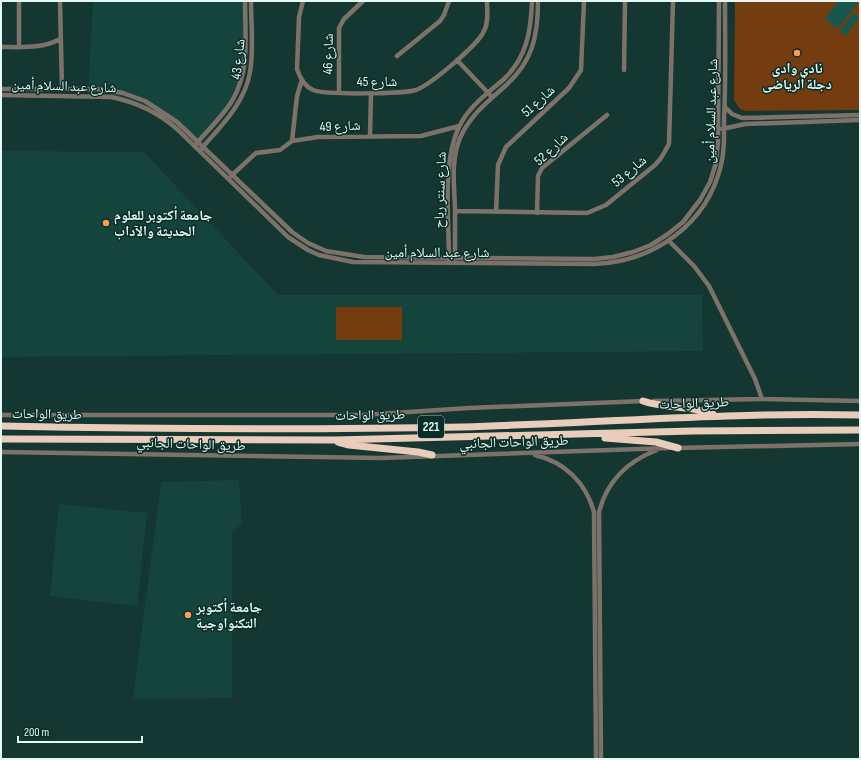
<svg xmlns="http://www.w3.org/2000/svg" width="861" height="760" viewBox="0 0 861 760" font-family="'Sofia Sans Condensed','Noto Naskh Arabic',sans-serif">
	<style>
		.built { fill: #15443d }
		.green { fill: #743c0f }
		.water { fill: #17574d }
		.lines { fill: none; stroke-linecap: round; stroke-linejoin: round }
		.minor { stroke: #7d726a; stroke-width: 4.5 }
		.highway { stroke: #eaccba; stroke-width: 7 }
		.poi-dot { fill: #fd9c57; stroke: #092d27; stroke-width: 1.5 }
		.labels { text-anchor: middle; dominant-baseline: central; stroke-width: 3; stroke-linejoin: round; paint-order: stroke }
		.shield { fill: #092d27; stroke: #a3bbb6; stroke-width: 1 }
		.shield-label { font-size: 13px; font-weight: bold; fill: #e5f8f3 }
		.street-label { font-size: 14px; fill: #e5f8f3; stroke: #092d27 }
		.poi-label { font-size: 14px; font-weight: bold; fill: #e5f8f3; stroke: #092d27; text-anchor: start }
	</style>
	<rect width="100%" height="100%" fill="#143731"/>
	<path class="built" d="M 93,1 L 248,1 L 248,63 L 245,78 L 233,105 L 198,147 L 171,121 L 157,110 L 124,97 L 88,93 Z
		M 1,151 L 144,152 L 278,295 L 702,295 L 703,351 L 1,357 Z
		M 239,480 L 242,524 L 232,532 L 232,698 L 133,699 L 161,482 Z
		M 59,504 L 147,513 L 137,606 L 50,596 Z"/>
	<path class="green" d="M 735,1 L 860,1 L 860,110 L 746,111 L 740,109 L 734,100 Z
		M 336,307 L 402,307 L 402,340 L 336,340 Z"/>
	<path class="water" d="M 838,1 L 853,1 L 857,4 L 838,29 L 825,19 Z
		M 853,13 L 859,17 L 846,36 L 840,32 Z"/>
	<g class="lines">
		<path class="minor" d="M 19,1 L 19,47
			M 60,1 L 62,89
			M 303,1 L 299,17 L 297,69 C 300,78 304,86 313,90 C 326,95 402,94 416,90 C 430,85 478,45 484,31 C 489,22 487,11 487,1
			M 1,47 C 22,47 42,49 60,39
			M 397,56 L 440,21 L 444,15 L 449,1
			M 457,60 L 492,97
			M 624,70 L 625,1
			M 1,89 L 98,89 L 123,93 L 145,101 L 177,122 L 292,232 L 308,243 L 326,251 L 364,257 L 594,259 L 613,257 L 633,252 L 651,245 L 668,234 L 683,222 L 700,200 L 710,182 L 716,163 L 718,142 L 719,1
			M 339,93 L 339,28 L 344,19 L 363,1
			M 1,95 L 111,97 C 137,102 158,112 178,130 L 288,237 L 308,250 L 319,255 L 353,262 L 594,264 C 653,262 707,225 721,165 C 725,150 724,135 724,120 C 726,80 725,41 725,1
			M 725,107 L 732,114 L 742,118 L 860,115
			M 722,129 L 745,124 L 860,120
			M 370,136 L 371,93
			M 292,141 L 297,96 L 302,80
			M 196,144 C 208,130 222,117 232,101 C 250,71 245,34 245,1
			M 201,149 C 221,126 245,103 250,72 C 254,49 251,24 251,1
			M 231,176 L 256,153 L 280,150 L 292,141 L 318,137 L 421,136 L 459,126
			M 455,211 L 587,213 L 606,205 L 655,165 L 661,158 L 669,144 L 673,1
			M 496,212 L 498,165 L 506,147 L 569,88 L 581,70 L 584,1
			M 537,213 L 538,176 L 542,168 L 607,115
			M 669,241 L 694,266 L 709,286 L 755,379 L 762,399
			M 455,259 C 455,242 455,225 455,208 C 454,184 451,160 460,138 C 470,116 486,103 503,88 C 532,63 538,38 538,1
			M 449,260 C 449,221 442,162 459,127 C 469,106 487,94 504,79 C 527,57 531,31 532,1
			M 654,401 L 762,399 L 860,401
			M 1,415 L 363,415 L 469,408 L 644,401
			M 676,448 L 860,444
			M 1,452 L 381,458 L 669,448
			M 535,455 C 565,462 586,483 594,512 L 596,759
			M 601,759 L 599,512 C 607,481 628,461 657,450"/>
		<path class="highway" d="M 643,401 C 666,409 690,405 713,414
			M 1,426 C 155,429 309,430 463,427 C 595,423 727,412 860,415
			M 605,438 L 656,442 L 678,448
			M 1,439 L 335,440 L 693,431 L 860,430
			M 338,442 L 349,445 L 418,452 L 432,455"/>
	</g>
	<g class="poi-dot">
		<circle cx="797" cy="53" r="4"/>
		<circle cx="106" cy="223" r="4"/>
		<circle cx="188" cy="615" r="4"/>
	</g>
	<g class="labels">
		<rect class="shield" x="418" y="416" width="26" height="22" rx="3"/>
		<g class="shield-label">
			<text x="431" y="427">221</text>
		</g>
		<g class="street-label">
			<text transform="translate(328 54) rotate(-89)">شارع 46</text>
			<text transform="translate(238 59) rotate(-84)">شارع 43</text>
			<text x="377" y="81">شارع 45</text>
			<text transform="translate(64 86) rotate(2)">شارع عبد السلام أمين</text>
			<text transform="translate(538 101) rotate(-42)">شارع 51</text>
			<text transform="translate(711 111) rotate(-88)">شارع عبد السلام أمين</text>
			<text transform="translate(340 126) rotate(-2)">شارع 49</text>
			<text transform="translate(551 149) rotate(-43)">شارع 52</text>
			<text transform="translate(629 171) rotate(-40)">شارع 53</text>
			<text transform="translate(440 190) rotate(-88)">شارع سنتر رباح</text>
			<text x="437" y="252">شارع عبد السلام أمين</text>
			<text transform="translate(694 403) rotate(-2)">طريق الواحات</text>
			<text transform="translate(47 414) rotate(1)">طريق الواحات</text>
			<text transform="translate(370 415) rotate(-1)">طريق الواحات</text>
			<text transform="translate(514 442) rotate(-2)">طريق الواحات الجانبي</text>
			<text transform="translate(191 444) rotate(2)">طريق الواحات الجانبي</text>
		</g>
		<g class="poi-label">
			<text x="797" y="68" text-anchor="middle">نادي وادى<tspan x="797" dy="16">دجلة الرياضى</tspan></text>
			<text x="114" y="215">جامعة أكتوبر للعلوم<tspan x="114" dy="16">الحديثة والآداب</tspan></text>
			<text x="196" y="607">جامعة أكتوبر<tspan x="196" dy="16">التكنواوجية</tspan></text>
		</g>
	</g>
	<rect width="861" height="760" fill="none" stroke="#e5f8f3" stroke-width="4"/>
	<path d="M18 736v6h124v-6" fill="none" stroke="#e5f8f3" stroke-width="2"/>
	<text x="24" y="736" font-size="12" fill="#e5f8f3" stroke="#092d27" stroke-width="3" paint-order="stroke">200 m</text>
</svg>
